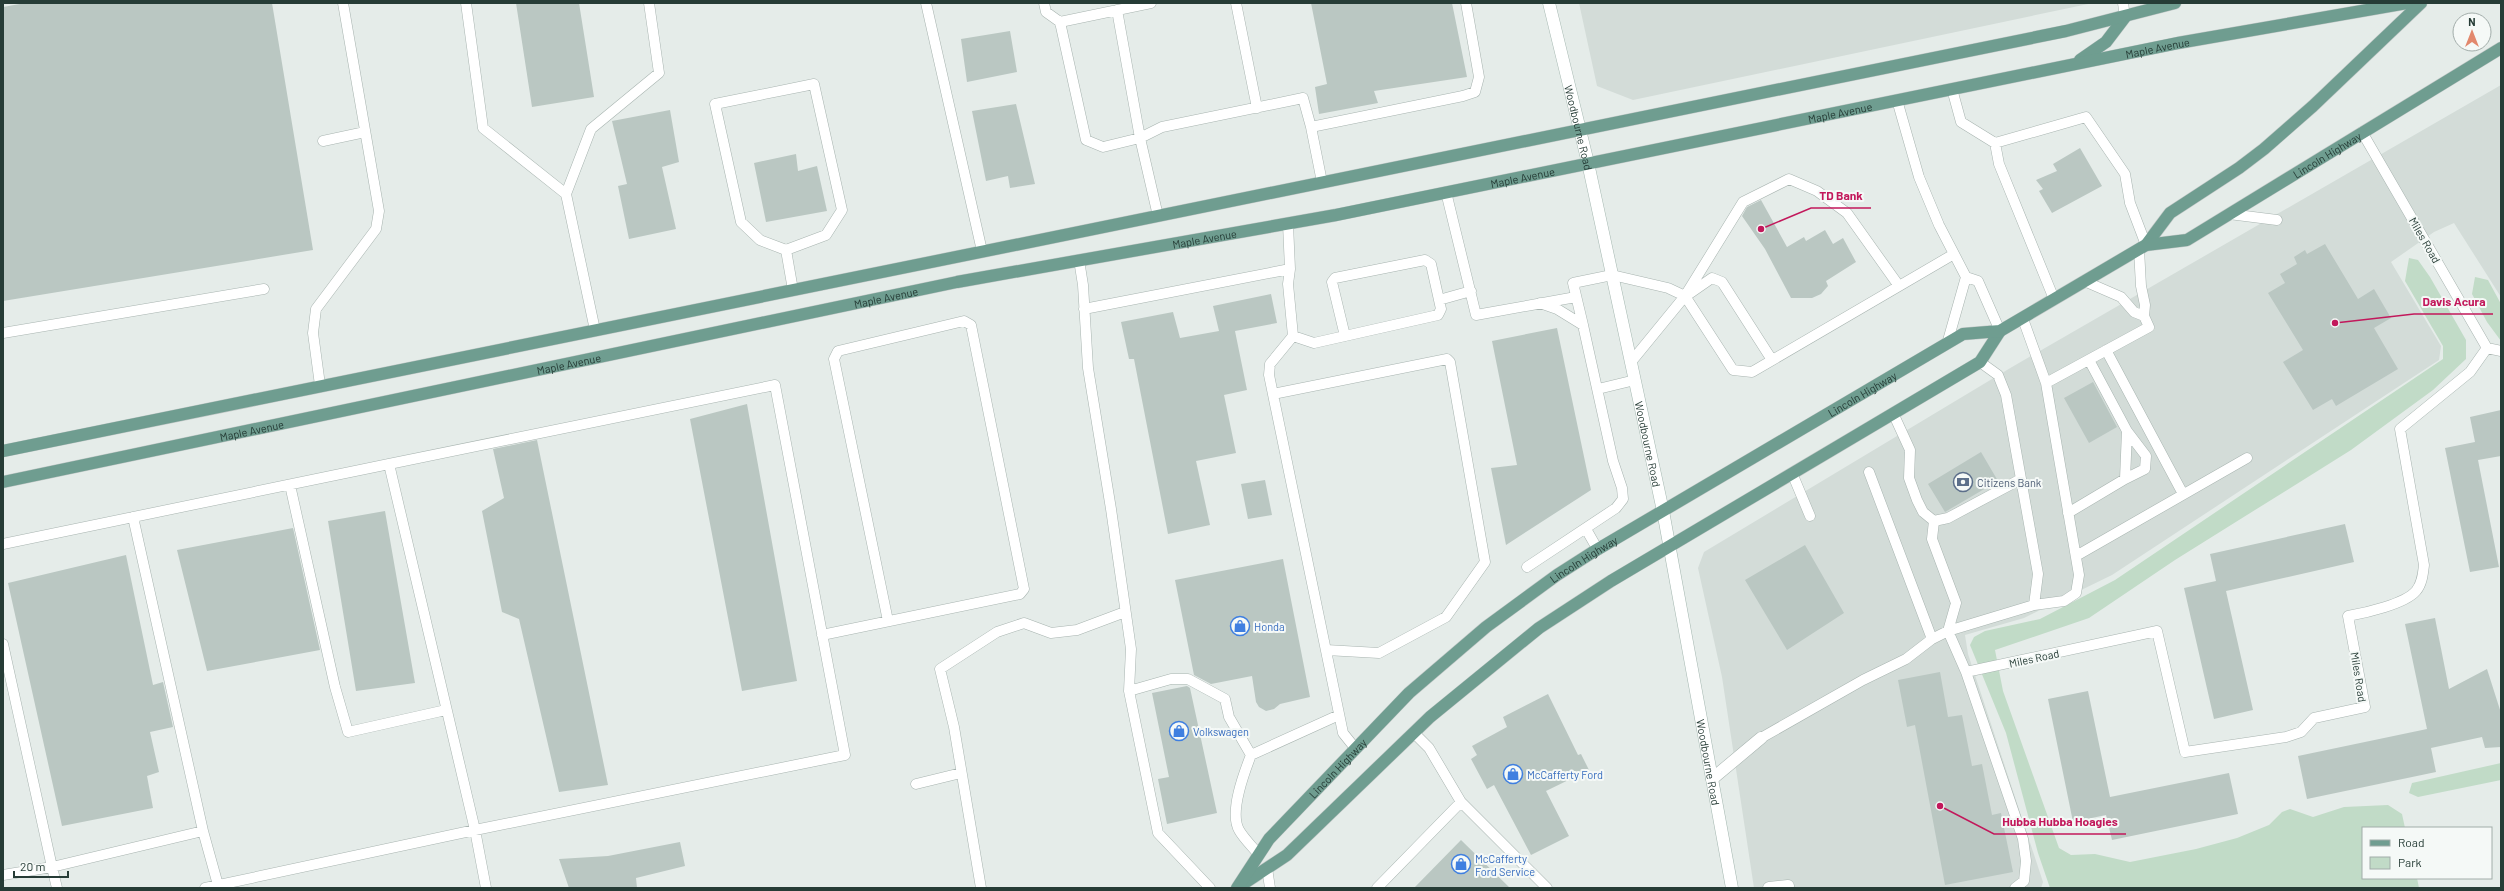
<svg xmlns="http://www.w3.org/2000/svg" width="2504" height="891" viewBox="0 0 2504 891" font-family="Barlow,sans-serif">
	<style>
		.built { fill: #d3dcd8 }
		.green { fill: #c1dbc7 }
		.building { fill: #bac7c2 }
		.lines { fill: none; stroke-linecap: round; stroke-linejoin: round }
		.lane-casing { stroke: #a8b4b0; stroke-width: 11 }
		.street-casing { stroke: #a8b4b0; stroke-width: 13 }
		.secondary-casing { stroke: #a4b7b0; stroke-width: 13 }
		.primary-casing { stroke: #c2c8c7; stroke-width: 13 }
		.lane { stroke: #fff; stroke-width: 10 }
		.street { stroke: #fff; stroke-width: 12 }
		.secondary { stroke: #fff; stroke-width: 12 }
		.primary { stroke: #6f9d90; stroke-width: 12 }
		.labels { text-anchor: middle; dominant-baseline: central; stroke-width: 4; stroke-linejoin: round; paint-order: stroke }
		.street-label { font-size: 11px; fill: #263c36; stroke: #f5f9f7 }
		.service-label { font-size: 11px; fill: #4e5e75; stroke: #f5f9f7; text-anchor: start }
		.shop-label { font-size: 11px; fill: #366cbe; stroke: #f5f9f7; text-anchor: start }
		.leader { fill: none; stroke: #c2185b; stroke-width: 1.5 }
		.callout-dot { fill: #c2185b; stroke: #f5f9f7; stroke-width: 1.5 }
		.callout-label { font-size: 12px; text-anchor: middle; font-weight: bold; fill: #c2185b; stroke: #f5f9f7; stroke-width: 4; stroke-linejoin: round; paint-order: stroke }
	</style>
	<rect width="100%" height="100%" fill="#e5ece9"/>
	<path class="built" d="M 1579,3 L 2093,3 L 1633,100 L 1597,86 Z
		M 2501,85 L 2501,297 L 2454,223 L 2434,232 L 2391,262 L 2441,346 L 2439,360 L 2112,575 L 2024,618 L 1965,635 L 1968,654 L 2043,882 L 2041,888 L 1754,888 L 1722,677 L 1698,568 L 1704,552 L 2012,367 Z"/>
	<path class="green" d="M 2409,258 L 2418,260 L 2430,277 L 2466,340 L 2466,359 L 2433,390 L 2351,450 L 2175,560 L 2089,618 L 1995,650 L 2003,691 L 2059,848 L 2071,855 L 2095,854 L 2130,862 L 2196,849 L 2237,838 L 2269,825 L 2282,812 L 2290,809 L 2313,817 L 2344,807 L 2388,805 L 2402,814 L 2405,828 L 2363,828 L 2363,878 L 2417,878 L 2419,888 L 2050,888 L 2038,853 L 2006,733 L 1970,645 L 1974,637 L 1985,631 L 2040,619 L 2115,580 L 2443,359 L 2443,346 L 2405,281 Z
		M 2475,277 L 2488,280 L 2501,304 L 2501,341 L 2487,322 L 2472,294 Z
		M 2501,763 L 2501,780 L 2418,797 L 2409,793 L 2412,783 Z"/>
	<path class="building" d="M 25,3 L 272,3 L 313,250 L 3,301 L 3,7 Z
		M 516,3 L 579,3 L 594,97 L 532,107 Z
		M 1311,3 L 1452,3 L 1467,77 L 1374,91 L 1378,103 L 1319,114 L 1315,87 L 1327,84 Z
		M 1010,31 L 1017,72 L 967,82 L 961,39 Z
		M 1016,104 L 1035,184 L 1010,188 L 1008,176 L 986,181 L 972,111 Z
		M 670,110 L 679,162 L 662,167 L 676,229 L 629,239 L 618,186 L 627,184 L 612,121 Z
		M 2080,148 L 2102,186 L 2052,213 L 2039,191 L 2043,189 L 2036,180 L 2057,171 L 2053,164 Z
		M 796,154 L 798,171 L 817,166 L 827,211 L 766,222 L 754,163 Z
		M 1761,200 L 1787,247 L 1804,237 L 1806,241 L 1825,230 L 1833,244 L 1843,238 L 1856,262 L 1826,281 L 1828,286 L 1821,294 L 1812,298 L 1791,298 L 1765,249 L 1742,216 L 1747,207 Z
		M 2325,244 L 2358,299 L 2374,289 L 2391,318 L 2374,328 L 2398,369 L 2336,406 L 2332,399 L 2313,410 L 2283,362 L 2303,350 L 2268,293 L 2285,283 L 2280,274 L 2297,264 L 2294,257 L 2305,250 L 2307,254 Z
		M 1271,294 L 1277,323 L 1235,331 L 1247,390 L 1224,395 L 1236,453 L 1196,461 L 1210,525 L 1168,534 L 1134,359 L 1129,359 L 1121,322 L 1173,312 L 1180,338 L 1219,331 L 1213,306 Z
		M 1557,328 L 1591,490 L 1506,545 L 1491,468 L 1517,465 L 1492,341 Z
		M 2093,382 L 2117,427 L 2089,443 L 2064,398 Z
		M 747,404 L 797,681 L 742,691 L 690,419 Z
		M 2501,410 L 2501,456 L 2478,460 L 2499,567 L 2470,572 L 2445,448 L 2475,442 L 2470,417 Z
		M 537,440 L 608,785 L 559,792 L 519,619 L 502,612 L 482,511 L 504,498 L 493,449 Z
		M 1981,452 L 1998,481 L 1945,512 L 1928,484 Z
		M 1265,480 L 1272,515 L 1248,519 L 1241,484 Z
		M 385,511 L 415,683 L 356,691 L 328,521 Z
		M 2345,524 L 2354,562 L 2226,591 L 2253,710 L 2214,719 L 2184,588 L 2216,581 L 2210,554 Z
		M 293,528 L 320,650 L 207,671 L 177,550 Z
		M 1805,545 L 1844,613 L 1787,650 L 1745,580 Z
		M 126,555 L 153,685 L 163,682 L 173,727 L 150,732 L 159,772 L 147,776 L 153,808 L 62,826 L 8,583 Z
		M 1283,559 L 1310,697 L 1280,704 L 1274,709 L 1266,711 L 1259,707 L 1256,702 L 1252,676 L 1211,684 L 1194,675 L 1175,580 Z
		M 2435,618 L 2449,689 L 2487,669 L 2501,713 L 2501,747 L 2485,748 L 2482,737 L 2431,748 L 2436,772 L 2307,799 L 2298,756 L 2427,729 L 2405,624 Z
		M 1940,672 L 1948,717 L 1962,715 L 1972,766 L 1982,764 L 1992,815 L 2001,813 L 2013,872 L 1945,885 L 1915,725 L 1907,727 L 1898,680 Z
		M 1187,686 L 1190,688 L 1217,813 L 1167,824 L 1158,779 L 1169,777 L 1152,693 Z
		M 2088,691 L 2110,797 L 2229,773 L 2238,814 L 2112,840 L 2106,815 L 2073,822 L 2048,699 Z
		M 1548,694 L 1578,755 L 1581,754 L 1589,770 L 1546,791 L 1569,836 L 1531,855 L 1494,785 L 1487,789 L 1471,759 L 1477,755 L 1472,746 L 1507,727 L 1503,717 Z
		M 1461,840 L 1510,888 L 1414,888 Z
		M 680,842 L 685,866 L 636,878 L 637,888 L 569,888 L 559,859 L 608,856 Z"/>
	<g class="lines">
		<defs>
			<path id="lane" d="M 466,3 L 483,128 L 566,194
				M 926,3 L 982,251
				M 1044,3 L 1046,12 L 1060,22 L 1086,140 L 1103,147 L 1140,138 L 1162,127 L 1303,98 L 1311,127
				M 1236,3 L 1257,108
				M 2123,3 L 2125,17
				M 1117,10 L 1140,138 L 1158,216
				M 1060,22 L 1151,3
				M 1952,89 L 1961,122 L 1995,143 L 2086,117 L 2125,174 L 2130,203 L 2146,245
				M 1897,100 L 1919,177 L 1939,225 L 1966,277 L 1978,281 L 2000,331
				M 2362,132 L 2487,348 L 2501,351
				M 323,141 L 365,132
				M 1995,143 L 1999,164 L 2054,299
				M 1322,182 L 1311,127 L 1463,96 L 1475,92 L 1479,77 L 1466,3
				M 1446,192 L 1476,315 L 1576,297
				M 2229,214 L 2277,220
				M 786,250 L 760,240 L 741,222 L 715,104 L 814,84 L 842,210 L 826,235 L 786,250 L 793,290
				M 1079,260 L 1083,285 L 1088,368 L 1111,509 L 1131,649 L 1129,691 L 1158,833 L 1210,888
				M 1290,269 L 1288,284 L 1293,336 L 1270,364 L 1269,375 L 1343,733 L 1355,748
				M 2084,281 L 2121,297 L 2134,312 L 2144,316 L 2145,305 L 2141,286 L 2139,249
				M 1689,294 L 1712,278 L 1722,282 L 1772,360
				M 1439,300 L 1471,291
				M 1084,309 L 1290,269 L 1288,224
				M 1583,325 L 1573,283 L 1612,275 L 1668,288 L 1685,296 L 1733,370 L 1752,372 L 1954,254
				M 595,330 L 566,194 L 591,129 L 659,73 L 649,3
				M 3,333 L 264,289
				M 1293,336 L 1314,343 L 1438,315 L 1441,309 L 1431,264 L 1425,260 L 1335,278 L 1332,282 L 1345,336
				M 1947,344 L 1966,277
				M 2106,350 L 2183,494
				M 1631,362 L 1685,296 L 1743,202 L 1789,179 L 1817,191 L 1847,213 L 1899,286
				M 1980,362 L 1998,375 L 2006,395 L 2038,574 L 2034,605
				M 2046,383 L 2149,327 L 2144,316
				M 320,385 L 313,333 L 316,309 L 376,229 L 379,211 L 343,3
				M 1598,389 L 1635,380
				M 1273,394 L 1447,359 L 1450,362 L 1485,562 L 1446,617 L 1379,653 L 1326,650
				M 1893,413 L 1910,450 L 1909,478 L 1917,500 L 1923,512 L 1934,521 L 1932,539 L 1956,603 L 1948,631 L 1966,672 L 2023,839 L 2026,861 L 2024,881 L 2015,888
				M 1869,472 L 1932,639
				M 1792,473 L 1810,516
				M 2125,479 L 2145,469 L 2146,456 L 2127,431
				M 290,485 L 335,687 L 348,732 L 446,710
				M 2068,513 L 2125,479 L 2127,431 L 2089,360
				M 133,517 L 203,831
				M 1934,521 L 1948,518 L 2021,479
				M 1586,529 L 1598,550
				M 3,544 L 389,464
				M 2076,556 L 2247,458
				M 1527,567 L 1616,508 L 1623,499 L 1622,488 L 1613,461 L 1583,325 L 1557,309 L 1540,303
				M 822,635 L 1020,594 L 1024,589 L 971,325 L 964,321 L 838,351 L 834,359 L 888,621
				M 3,644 L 52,867 L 203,831 L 218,885
				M 1966,672 L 2157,631 L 2185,752 L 2286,737 L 2301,732 L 2314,718 L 2365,707 L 2348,616 C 2365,613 2405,604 2416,591 C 2422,584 2423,574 2424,565 L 2400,429 L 2470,372 L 2487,348
				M 1129,691 L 1171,679 L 1188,679 L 1225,699 L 1229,717 L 1251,755
				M 1414,733 L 1429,748 L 1461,802 L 1547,888
				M 1761,738 L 1863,680 L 1906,659 L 1932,639 L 1948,631 L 2034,605 L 2064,601 L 2076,593 L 2079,575 L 2046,383 L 2023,319
				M 916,784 L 961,773
				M 1259,855 C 1253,847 1244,839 1239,830 C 1229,812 1244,773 1251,755 L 1339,715
				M 1267,868 L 1270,888
				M 3,875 L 52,867 L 57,888
				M 205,888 L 475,830 L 845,755 L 775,385 L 389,464 L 475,830 L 486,888
				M 981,888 L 954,727 L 940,669 L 997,632 L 1024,623 L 1051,633 L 1077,630 L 1125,612
				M 1377,888 L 1461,802"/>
			<path id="street" d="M 1712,779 L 1761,738
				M 1769,888 L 1788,886"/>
			<g id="secondary">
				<path id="s1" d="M 1549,3 L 1588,163 L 1663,511 L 1732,888"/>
			</g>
			<g id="primary">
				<path d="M 2080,60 L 2106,42 L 2125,17"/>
				<path d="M 2146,245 L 2170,213 L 2239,168 L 2264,149 L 2313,106 L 2421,3"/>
				<path d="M 3,451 L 2066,31 L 2175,3"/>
				<path id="s2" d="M 3,482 L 957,282 L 1336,215 L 2178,43 L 2407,3"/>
				<path d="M 1243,884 L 1287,855 L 1430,717 L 1539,628 L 1611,581 L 1980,362 L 2000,331"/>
				<path id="s3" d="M 1237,888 L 1269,839 L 1409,693 L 1486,627 L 1557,575 L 1593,552 L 1963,334 L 2000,331 L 2146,245 L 2187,240 L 2501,48"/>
			</g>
		</defs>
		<use href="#lane" class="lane-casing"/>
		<use href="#street" class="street-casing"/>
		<use href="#secondary" class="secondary-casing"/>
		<use href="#primary" class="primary-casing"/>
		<use href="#lane" class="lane"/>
		<use href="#street" class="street"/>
		<use href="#secondary" class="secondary"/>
		<use href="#primary" class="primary"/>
	</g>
	<defs>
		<symbol id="bank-ring" viewBox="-11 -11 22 22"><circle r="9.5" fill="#f5f9f7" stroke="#5c6f8a" stroke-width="1.5"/><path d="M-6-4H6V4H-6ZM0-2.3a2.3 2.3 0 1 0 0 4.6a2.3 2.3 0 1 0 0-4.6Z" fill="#5c6f8a"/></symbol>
		<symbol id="shop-ring" viewBox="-11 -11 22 22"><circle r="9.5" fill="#f5f9f7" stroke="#3f7fe0" stroke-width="1.5"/><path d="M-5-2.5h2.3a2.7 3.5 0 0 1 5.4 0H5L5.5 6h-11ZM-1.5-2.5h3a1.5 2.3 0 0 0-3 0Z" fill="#3f7fe0"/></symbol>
	</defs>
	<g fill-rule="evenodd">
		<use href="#bank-ring" x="1952" y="471" width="22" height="22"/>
		<use href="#shop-ring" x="1229" y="615" width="22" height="22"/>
		<use href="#shop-ring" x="1168" y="720" width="22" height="22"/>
		<use href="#shop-ring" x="1502" y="763" width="22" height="22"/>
		<use href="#shop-ring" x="1450" y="853" width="22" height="22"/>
	</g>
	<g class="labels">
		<g class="street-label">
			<text stroke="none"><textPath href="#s2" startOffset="2198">Maple Avenue</textPath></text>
			<text stroke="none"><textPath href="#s2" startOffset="1874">Maple Avenue</textPath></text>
			<text stroke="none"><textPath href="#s1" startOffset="128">Woodbourne Road</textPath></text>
			<text stroke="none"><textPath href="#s3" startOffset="1334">Lincoln Highway</textPath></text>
			<text stroke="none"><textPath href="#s2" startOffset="1550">Maple Avenue</textPath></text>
			<text stroke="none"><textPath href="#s2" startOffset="1226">Maple Avenue</textPath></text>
			<text transform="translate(2425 240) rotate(60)">Miles Road</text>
			<text stroke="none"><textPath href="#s2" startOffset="902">Maple Avenue</textPath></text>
			<text stroke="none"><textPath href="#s2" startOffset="578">Maple Avenue</textPath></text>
			<text stroke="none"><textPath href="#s3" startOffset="805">Lincoln Highway</textPath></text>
			<text stroke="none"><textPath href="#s2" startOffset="254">Maple Avenue</textPath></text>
			<text stroke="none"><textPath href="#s1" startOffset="452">Woodbourne Road</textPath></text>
			<text stroke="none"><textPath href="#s3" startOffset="481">Lincoln Highway</textPath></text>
			<text transform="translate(2034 658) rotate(-12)">Miles Road</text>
			<text transform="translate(2359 677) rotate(81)">Miles Road</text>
			<text stroke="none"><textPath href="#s1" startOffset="776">Woodbourne Road</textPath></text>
			<text stroke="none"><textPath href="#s3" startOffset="157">Lincoln Highway</textPath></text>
		</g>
		<g class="service-label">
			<text x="1977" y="482">Citizens Bank</text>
		</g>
		<g class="shop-label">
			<text x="1254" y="626">Honda</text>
			<text x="1193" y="731">Volkswagen</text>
			<text x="1527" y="774">McCafferty Ford</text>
			<text x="1475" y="858">McCafferty<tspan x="1475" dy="13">Ford Service</tspan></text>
		</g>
	</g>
	<path class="leader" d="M1761 229L1811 208H1871M2335 323L2414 314H2493M1940 806L1994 834H2126"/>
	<g class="callout-dot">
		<circle cx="1761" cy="229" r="4"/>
		<circle cx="2335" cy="323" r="4"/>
		<circle cx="1940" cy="806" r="4"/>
	</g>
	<g class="callout-label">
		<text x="1841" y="200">TD Bank</text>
		<text x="2454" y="306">Davis Acura</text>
		<text x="2060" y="826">Hubba Hubba Hoagies</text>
	</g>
	<rect width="2504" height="891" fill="none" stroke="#263c36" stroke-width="8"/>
	<rect x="2362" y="827" width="130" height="52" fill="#f5f9f7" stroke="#a2adaa"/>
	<rect x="2370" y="840" width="20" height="6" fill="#6f9d90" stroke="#a2adaa"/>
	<text x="2398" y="847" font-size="12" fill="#263c36">Road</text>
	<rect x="2370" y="857" width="20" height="12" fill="#c1dbc7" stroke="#a2adaa"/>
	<text x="2398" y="867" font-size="12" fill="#263c36">Park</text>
	<g transform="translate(2472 32)"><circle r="19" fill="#f5f9f7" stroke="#a2adaa"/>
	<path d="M0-3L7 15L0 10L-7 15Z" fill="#e2886d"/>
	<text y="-6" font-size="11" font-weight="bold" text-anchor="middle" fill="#263c36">N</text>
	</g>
	<path d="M14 871v6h54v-6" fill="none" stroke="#263c36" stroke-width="2"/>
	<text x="20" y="871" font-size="12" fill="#263c36" stroke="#f5f9f7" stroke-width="3" paint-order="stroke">20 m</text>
</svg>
